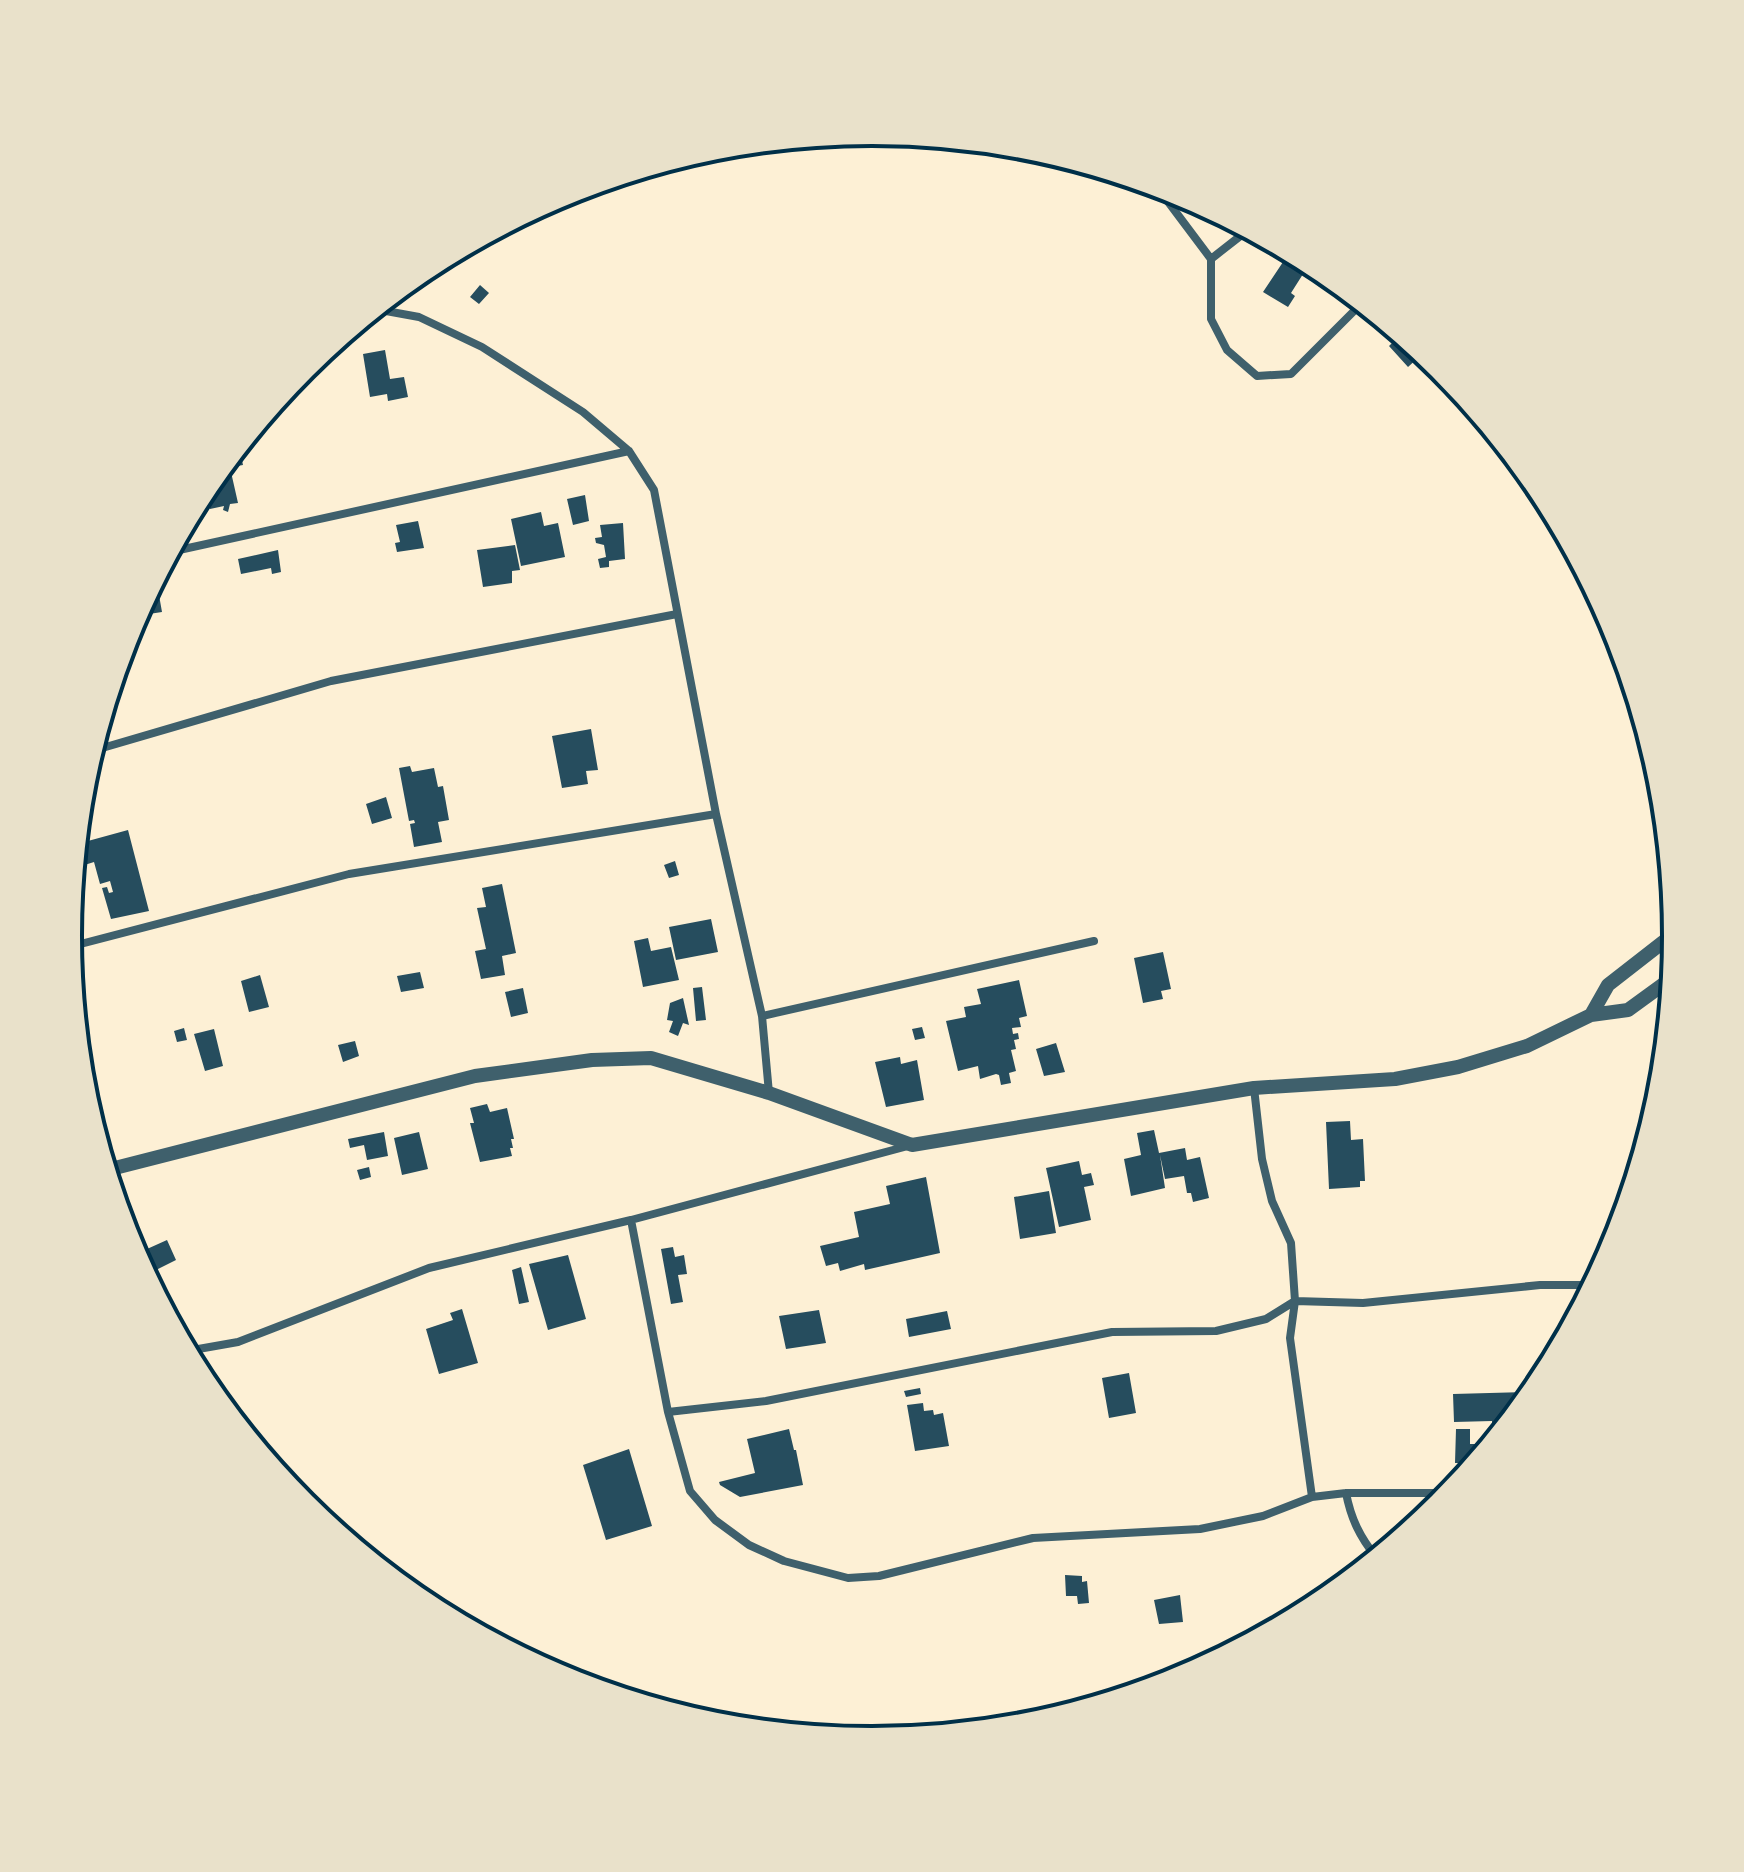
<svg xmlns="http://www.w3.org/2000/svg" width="1744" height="1872" viewBox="0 0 1744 1872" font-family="Merriweather,serif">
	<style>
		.building { fill: #264d5e }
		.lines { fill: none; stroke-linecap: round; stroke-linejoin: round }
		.minor { stroke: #3f606c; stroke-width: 8 }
		.tertiary { stroke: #3f606c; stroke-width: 14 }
		.rim { fill: none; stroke: #003049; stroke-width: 4 }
	</style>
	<rect width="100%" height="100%" fill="#fdf0d5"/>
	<path class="building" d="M 1284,249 L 1310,263 L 1291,293 L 1295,296 L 1288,307 L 1263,292 L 1285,259 L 1280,256 Z
		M 480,285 L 489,293 L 479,304 L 470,297 Z
		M 1399,336 L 1419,357 L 1408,367 L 1389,346 Z
		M 385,350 L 390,379 L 404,377 L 408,397 L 388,401 L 387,394 L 370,397 L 363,354 Z
		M 239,446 L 243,465 L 232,467 L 230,457 Z
		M 231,472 L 238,503 L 230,504 L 228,512 L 223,510 L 224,506 L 210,509 L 205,487 L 215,475 Z
		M 585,495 L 589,521 L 573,525 L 567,499 Z
		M 541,512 L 544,526 L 558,523 L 565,557 L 521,566 L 511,519 Z
		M 418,521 L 424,548 L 397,552 L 395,543 L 400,542 L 396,525 Z
		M 623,523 L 625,559 L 609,561 L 609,567 L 600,568 L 598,559 L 606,557 L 604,545 L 596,543 L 595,538 L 602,537 L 600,525 Z
		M 515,545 L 520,570 L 512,571 L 512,583 L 483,587 L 477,550 Z
		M 278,550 L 281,572 L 272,574 L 271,568 L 241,574 L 238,559 Z
		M 156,578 L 162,612 L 136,616 Z
		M 591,729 L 598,770 L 586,771 L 588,784 L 562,788 L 552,736 Z
		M 410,766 L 412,772 L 434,768 L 438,787 L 443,786 L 449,820 L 438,822 L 442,842 L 414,847 L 410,824 L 415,823 L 414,820 L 409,821 L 399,768 Z
		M 386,797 L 392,818 L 372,824 L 366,804 Z
		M 128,830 L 149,911 L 111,919 L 102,888 L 107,887 L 109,893 L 113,892 L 110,881 L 100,884 L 94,862 L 75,868 L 77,844 Z
		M 675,861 L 679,875 L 669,878 L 664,865 Z
		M 502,884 L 516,953 L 502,956 L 505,975 L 481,979 L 475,951 L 486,949 L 477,908 L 486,907 L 482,888 Z
		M 78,902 L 82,919 L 71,923 L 71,904 Z
		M 711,919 L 718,952 L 676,960 L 669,927 Z
		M 648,938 L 651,951 L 671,947 L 679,980 L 643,987 L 634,941 Z
		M 1163,952 L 1171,989 L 1161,991 L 1163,999 L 1143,1003 L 1134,958 Z
		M 420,972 L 424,988 L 401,992 L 397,976 Z
		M 260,975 L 269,1007 L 249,1012 L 241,981 Z
		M 1019,980 L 1027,1016 L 1019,1018 L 1021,1027 L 1012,1028 L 1013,1034 L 1018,1033 L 1019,1039 L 1014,1040 L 1016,1049 L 1011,1050 L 1016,1071 L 1009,1073 L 1011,1083 L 1001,1085 L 999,1075 L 996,1074 L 980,1079 L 978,1066 L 958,1071 L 946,1021 L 966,1017 L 964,1007 L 981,1004 L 977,989 Z
		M 702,987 L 706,1020 L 696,1021 L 693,988 Z
		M 523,988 L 528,1013 L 511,1017 L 505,992 Z
		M 683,998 L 689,1025 L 683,1023 L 678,1036 L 669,1032 L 673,1021 L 667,1020 L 670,1003 Z
		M 84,1019 L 91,1045 L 79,1048 L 76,1021 Z
		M 922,1027 L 925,1038 L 915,1040 L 912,1029 Z
		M 184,1028 L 187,1040 L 177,1042 L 174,1031 Z
		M 214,1029 L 223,1066 L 205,1071 L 194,1034 Z
		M 355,1041 L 359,1056 L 343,1062 L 338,1045 Z
		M 1056,1043 L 1065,1072 L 1044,1076 L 1036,1049 Z
		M 900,1057 L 901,1064 L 917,1060 L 924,1100 L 886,1107 L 875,1062 Z
		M 487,1104 L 490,1112 L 507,1108 L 514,1139 L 511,1139 L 513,1148 L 510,1148 L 512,1156 L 480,1162 L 470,1123 L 474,1123 L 470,1108 Z
		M 1350,1121 L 1351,1140 L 1363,1139 L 1365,1181 L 1360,1181 L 1360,1187 L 1329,1189 L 1326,1122 Z
		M 1154,1130 L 1159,1153 L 1185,1148 L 1187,1160 L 1200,1157 L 1209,1198 L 1193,1202 L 1191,1193 L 1187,1193 L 1184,1176 L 1165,1179 L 1160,1155 L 1165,1188 L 1131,1196 L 1124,1159 L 1141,1155 L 1137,1133 Z
		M 384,1132 L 388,1156 L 367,1160 L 364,1145 L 350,1148 L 348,1139 Z
		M 419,1132 L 428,1169 L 402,1175 L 394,1138 Z
		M 1079,1161 L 1082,1175 L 1091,1173 L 1094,1185 L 1084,1187 L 1091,1220 L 1059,1227 L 1046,1168 Z
		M 369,1167 L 371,1177 L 360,1180 L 357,1170 Z
		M 926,1177 L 940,1253 L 865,1270 L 864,1264 L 840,1271 L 838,1263 L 826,1266 L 820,1246 L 859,1237 L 854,1212 L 890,1204 L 886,1186 Z
		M 1049,1191 L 1056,1233 L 1020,1239 L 1014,1197 Z
		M 167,1240 L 176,1260 L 156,1270 L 147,1249 Z
		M 673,1247 L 675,1257 L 684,1255 L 687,1274 L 678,1275 L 683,1302 L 671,1304 L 661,1249 Z
		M 568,1255 L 586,1319 L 548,1330 L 529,1264 Z
		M 521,1267 L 529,1302 L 519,1304 L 512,1270 Z
		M 462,1309 L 478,1363 L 439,1374 L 426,1329 L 453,1320 L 450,1313 Z
		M 819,1310 L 826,1343 L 786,1349 L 779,1316 Z
		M 947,1311 L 951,1329 L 909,1337 L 906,1319 Z
		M 1129,1373 L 1136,1413 L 1109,1418 L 1102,1378 Z
		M 920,1388 L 921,1394 L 906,1397 L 904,1391 Z
		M 1530,1392 L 1530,1396 L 1492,1441 L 1492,1421 L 1454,1422 L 1453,1394 Z
		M 923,1403 L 924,1411 L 933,1410 L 934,1415 L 943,1413 L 949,1446 L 915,1451 L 907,1405 Z
		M 789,1429 L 794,1450 L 796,1450 L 803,1485 L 740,1497 L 720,1485 L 719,1482 L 755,1473 L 747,1439 Z
		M 1456,1429 L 1470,1429 L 1470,1444 L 1491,1444 L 1474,1463 L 1455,1463 Z
		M 629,1449 L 652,1526 L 606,1540 L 583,1465 Z
		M 1065,1575 L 1082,1576 L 1082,1582 L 1087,1581 L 1089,1603 L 1078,1604 L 1077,1596 L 1066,1596 Z
		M 1180,1595 L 1183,1622 L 1159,1624 L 1154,1600 Z"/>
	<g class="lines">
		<path class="minor" d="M 1157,187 L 1211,259 L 1211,319 L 1227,350 L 1257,376 L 1291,374 L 1362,303
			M 1211,259 L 1248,230
			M 375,309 L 419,317 L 482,347 L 583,412 L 629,451 L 654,490 L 716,814 L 762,1016
			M 170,552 L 629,451
			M 92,751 L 331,681 L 677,614
			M 69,947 L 349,874 L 716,814
			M 1254,1088 L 1262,1159 L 1272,1201 L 1291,1243 L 1295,1301 L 1290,1338 L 1312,1497
			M 769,1093 L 762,1016 L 1094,941
			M 631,1220 L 668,1412 L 690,1491 L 715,1520 L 749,1545 L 784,1561 L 848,1578 L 879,1576 L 1033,1538 L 1200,1529 L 1263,1516 L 1312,1497 L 1346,1493 L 1450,1493
			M 187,1351 L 238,1342 L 429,1268 L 631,1220 L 908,1146
			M 668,1412 L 766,1401 L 1112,1332 L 1216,1331 L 1266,1319 L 1295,1301 L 1363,1303 L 1540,1285 L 1593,1285
			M 1346,1493 C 1351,1519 1360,1537 1376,1557
			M 329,1525 C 370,1547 396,1569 426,1605"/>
		<path class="tertiary" d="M 1591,1015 L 1608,985 L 1676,932
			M 107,1170 L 475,1076 L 592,1060 L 651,1058 L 769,1093 L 912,1145 L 1254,1088 L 1395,1079 L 1458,1067 L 1527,1046 L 1591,1015 L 1628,1010 L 1672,978"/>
	</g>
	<path d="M0 0H1744V1872H0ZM82 936a790 790 0 1 1 1580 0a790 790 0 1 1-1580 0Z" fill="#e9e1ca" fill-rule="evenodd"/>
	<path class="rim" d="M82 936a790 790 0 1 1 1580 0a790 790 0 1 1-1580 0Z"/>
</svg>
